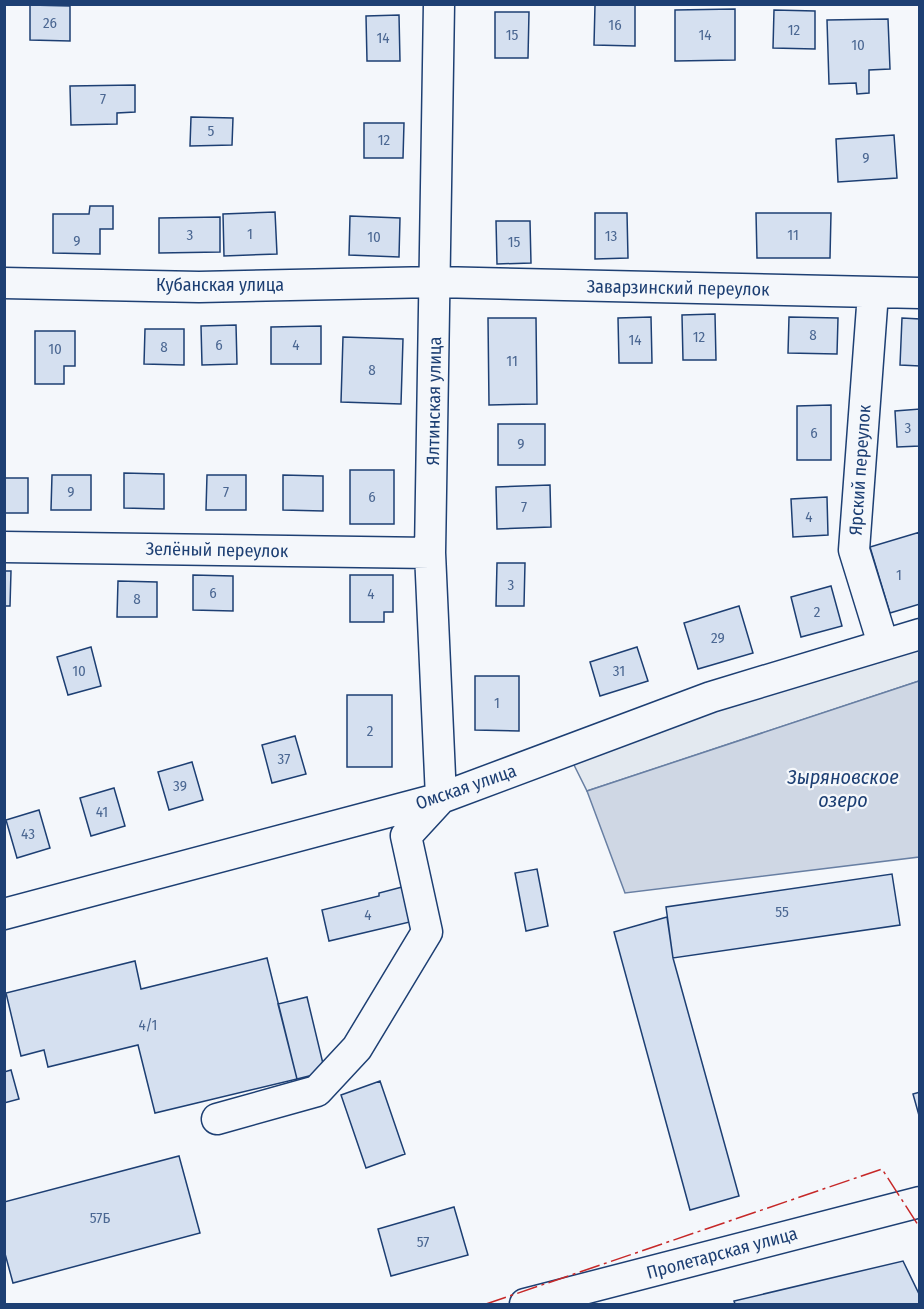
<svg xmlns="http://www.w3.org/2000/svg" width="924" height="1309" viewBox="0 0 924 1309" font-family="'Fira Sans Condensed',sans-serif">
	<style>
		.green { fill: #e3e9f0; stroke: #687fa3; stroke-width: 1.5 }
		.water { fill: #cfd7e4; stroke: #687fa3; stroke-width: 1.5 }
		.building { fill: #d5e0f0; stroke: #1d3f73; stroke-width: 1.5 }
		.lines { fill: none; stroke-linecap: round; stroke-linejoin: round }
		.minor-casing { stroke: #1d3f73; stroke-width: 33 }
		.minor { stroke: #f4f7fb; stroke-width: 30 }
		.power { stroke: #c62828; stroke-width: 1.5; stroke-dasharray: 21 4.5 3 4.5; stroke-linecap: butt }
		.labels { text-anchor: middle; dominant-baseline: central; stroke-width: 4.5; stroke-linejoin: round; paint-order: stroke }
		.number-label { font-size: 15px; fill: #4b6792 }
		.street-label { font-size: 18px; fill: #1d3f73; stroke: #f4f7fb }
		.water-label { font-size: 20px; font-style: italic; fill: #1d3f73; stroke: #f4f7fb }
	</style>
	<rect width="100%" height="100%" fill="#f4f7fb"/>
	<path class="green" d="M 919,646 L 919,681 L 587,791 L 573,763 L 717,709 Z"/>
	<path class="water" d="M 919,681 L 919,857 L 625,893 L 587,791 Z"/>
	<path class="building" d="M 30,5 L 70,6 L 70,41 L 30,40 Z
		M 595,5 L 635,5 L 635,46 L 594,45 Z
		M 735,9 L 735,60 L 675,61 L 675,10 Z
		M 774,10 L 815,11 L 815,49 L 773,48 Z
		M 495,12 L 529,12 L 528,58 L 495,58 Z
		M 399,15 L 400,61 L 367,61 L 366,16 Z
		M 888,19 L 890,69 L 869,70 L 869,93 L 857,94 L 856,83 L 829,84 L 827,20 Z
		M 135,85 L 135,112 L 117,113 L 117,124 L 71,125 L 70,86 Z
		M 191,117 L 233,118 L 232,145 L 190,146 Z
		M 364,123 L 404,123 L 403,158 L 364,158 Z
		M 894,135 L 897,178 L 838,182 L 836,139 Z
		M 90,206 L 113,206 L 113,229 L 100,229 L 100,254 L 53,253 L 53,214 L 89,214 Z
		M 275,212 L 277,254 L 224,256 L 223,214 Z
		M 595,213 L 627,213 L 628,258 L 595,259 Z
		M 756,213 L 831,213 L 830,258 L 757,258 Z
		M 350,216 L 400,218 L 399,257 L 349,255 Z
		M 220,217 L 220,252 L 159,253 L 159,218 Z
		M 496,221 L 530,221 L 531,263 L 497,264 Z
		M 715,314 L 716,360 L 683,360 L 682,315 Z
		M 651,317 L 652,363 L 619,363 L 618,318 Z
		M 789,317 L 838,318 L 837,354 L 788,353 Z
		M 488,318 L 536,318 L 537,404 L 489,405 Z
		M 902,318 L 920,319 L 920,366 L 900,365 Z
		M 236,325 L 237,364 L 202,365 L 201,326 Z
		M 321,326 L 321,364 L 271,364 L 271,327 Z
		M 145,329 L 184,329 L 184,365 L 144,364 Z
		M 35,331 L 75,331 L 75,366 L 64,366 L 64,384 L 35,384 Z
		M 343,337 L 403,339 L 401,404 L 341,402 Z
		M 831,405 L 831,460 L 797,460 L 797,406 Z
		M 920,409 L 920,446 L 897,447 L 895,411 Z
		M 498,424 L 545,424 L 545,465 L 498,465 Z
		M 350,470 L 394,470 L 394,524 L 350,524 Z
		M 124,473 L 164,474 L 164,509 L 124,508 Z
		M 52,475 L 91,475 L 91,510 L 51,510 Z
		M 207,475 L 246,475 L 246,510 L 206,510 Z
		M 283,475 L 323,476 L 323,511 L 283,510 Z
		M 4,478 L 28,478 L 28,513 L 4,513 Z
		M 550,485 L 551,527 L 497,529 L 496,487 Z
		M 827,497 L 828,535 L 793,537 L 791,499 Z
		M 920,532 L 920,604 L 890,613 L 870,547 Z
		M 497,563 L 525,563 L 524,606 L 496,606 Z
		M 4,571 L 11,571 L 10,606 L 4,606 Z
		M 193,575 L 233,576 L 233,611 L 193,610 Z
		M 350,575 L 393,575 L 393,612 L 384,612 L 384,622 L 350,622 Z
		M 118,581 L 157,582 L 157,617 L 117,617 Z
		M 831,586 L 842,626 L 801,637 L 791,597 Z
		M 739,606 L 753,653 L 698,669 L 684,623 Z
		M 91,647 L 101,686 L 68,695 L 57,657 Z
		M 637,647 L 648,681 L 600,696 L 590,662 Z
		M 475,676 L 519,676 L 519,731 L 475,730 Z
		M 347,695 L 392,695 L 392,767 L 347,767 Z
		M 295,736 L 306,774 L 272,783 L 262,745 Z
		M 192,762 L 203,800 L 169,810 L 158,772 Z
		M 114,788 L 125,826 L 91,836 L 80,798 Z
		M 39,810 L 50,848 L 17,858 L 6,820 Z
		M 537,869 L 548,926 L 526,931 L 515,873 Z
		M 892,874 L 900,925 L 673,958 L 666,907 Z
		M 406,886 L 414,921 L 329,941 L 322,910 L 379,896 L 379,893 Z
		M 667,917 L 673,958 L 739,1196 L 690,1210 L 614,932 Z
		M 267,958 L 297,1079 L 155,1113 L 138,1045 L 48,1067 L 44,1050 L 21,1056 L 6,993 L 135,961 L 141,989 Z
		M 307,997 L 325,1072 L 297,1079 L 278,1004 Z
		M 11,1070 L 19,1099 L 4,1103 L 4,1072 Z
		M 380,1081 L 405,1154 L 366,1168 L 341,1095 Z
		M 920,1092 L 920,1119 L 913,1094 Z
		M 179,1156 L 200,1233 L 13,1283 L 4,1250 L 4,1202 Z
		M 454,1207 L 468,1255 L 391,1276 L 378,1229 Z
		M 903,1261 L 920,1296 L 920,1304 L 735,1304 L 734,1301 Z"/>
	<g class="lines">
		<defs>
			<path id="minor" d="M 4,283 L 199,287 L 436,282 L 920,293
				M 873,293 L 854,550 L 883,644
				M 4,547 L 430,553
				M 4,914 L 441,798 L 711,697 L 920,634
				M 217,1119 L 317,1091 L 357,1048 L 427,932 L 406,836 L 441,798 L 430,553 L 439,4
				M 525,1304 L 920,1202"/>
		</defs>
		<use href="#minor" class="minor-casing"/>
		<use href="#minor" class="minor"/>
		<path class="power" d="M 486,1304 L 882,1169 L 920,1228"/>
	</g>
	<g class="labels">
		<g class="number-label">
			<text x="50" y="23">26</text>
			<text x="615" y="25">16</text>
			<text x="794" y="30">12</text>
			<text x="512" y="35">15</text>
			<text x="705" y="35">14</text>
			<text x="383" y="38">14</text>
			<text x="858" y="45">10</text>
			<text x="103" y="99">7</text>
			<text x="211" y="131">5</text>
			<text x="384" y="140">12</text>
			<text x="866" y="158">9</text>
			<text x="250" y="234">1</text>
			<text x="190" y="235">3</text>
			<text x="793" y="235">11</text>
			<text x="611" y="236">13</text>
			<text x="374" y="237">10</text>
			<text x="77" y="241">9</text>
			<text x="514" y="242">15</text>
			<text x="813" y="335">8</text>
			<text x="699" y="337">12</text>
			<text x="635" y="340">14</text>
			<text x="219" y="345">6</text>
			<text x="296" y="345">4</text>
			<text x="164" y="347">8</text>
			<text x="55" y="349">10</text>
			<text x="512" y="361">11</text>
			<text x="372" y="370">8</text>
			<text x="908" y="428">3</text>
			<text x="814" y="433">6</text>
			<text x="521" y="444">9</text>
			<text x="71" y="492">9</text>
			<text x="226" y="492">7</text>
			<text x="372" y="497">6</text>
			<text x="524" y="507">7</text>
			<text x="809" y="517">4</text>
			<text x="899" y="575">1</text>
			<text x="511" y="585">3</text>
			<text x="213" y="593">6</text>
			<text x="371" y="594">4</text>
			<text x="137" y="599">8</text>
			<text x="817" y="612">2</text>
			<text x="718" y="638">29</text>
			<text x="79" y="671">10</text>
			<text x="619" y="671">31</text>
			<text x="497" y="703">1</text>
			<text x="370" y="731">2</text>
			<text x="284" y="759">37</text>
			<text x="180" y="786">39</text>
			<text x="102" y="812">41</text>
			<text x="28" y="834">43</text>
			<text x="782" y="912">55</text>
			<text x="368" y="915">4</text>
			<text x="148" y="1025">4/1</text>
			<text x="100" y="1218">57Б</text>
			<text x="423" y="1242">57</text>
		</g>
		<g class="street-label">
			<text x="220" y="285">Кубанская улица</text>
			<text transform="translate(678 288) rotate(1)">Заварзинский переулок</text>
			<text transform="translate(434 401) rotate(-89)">Ялтинская улица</text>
			<text transform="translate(860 470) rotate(-86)">Ярский переулок</text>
			<text transform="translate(217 550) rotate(1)">Зелёный переулок</text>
			<text transform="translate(466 787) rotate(-19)">Омская улица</text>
			<text transform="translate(722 1253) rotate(-15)">Пролетарская улица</text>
		</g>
		<g class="water-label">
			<text x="843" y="777">Зыряновское<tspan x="843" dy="23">озеро</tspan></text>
		</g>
	</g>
	<rect width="924" height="1309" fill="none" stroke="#1d3f73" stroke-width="12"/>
</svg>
